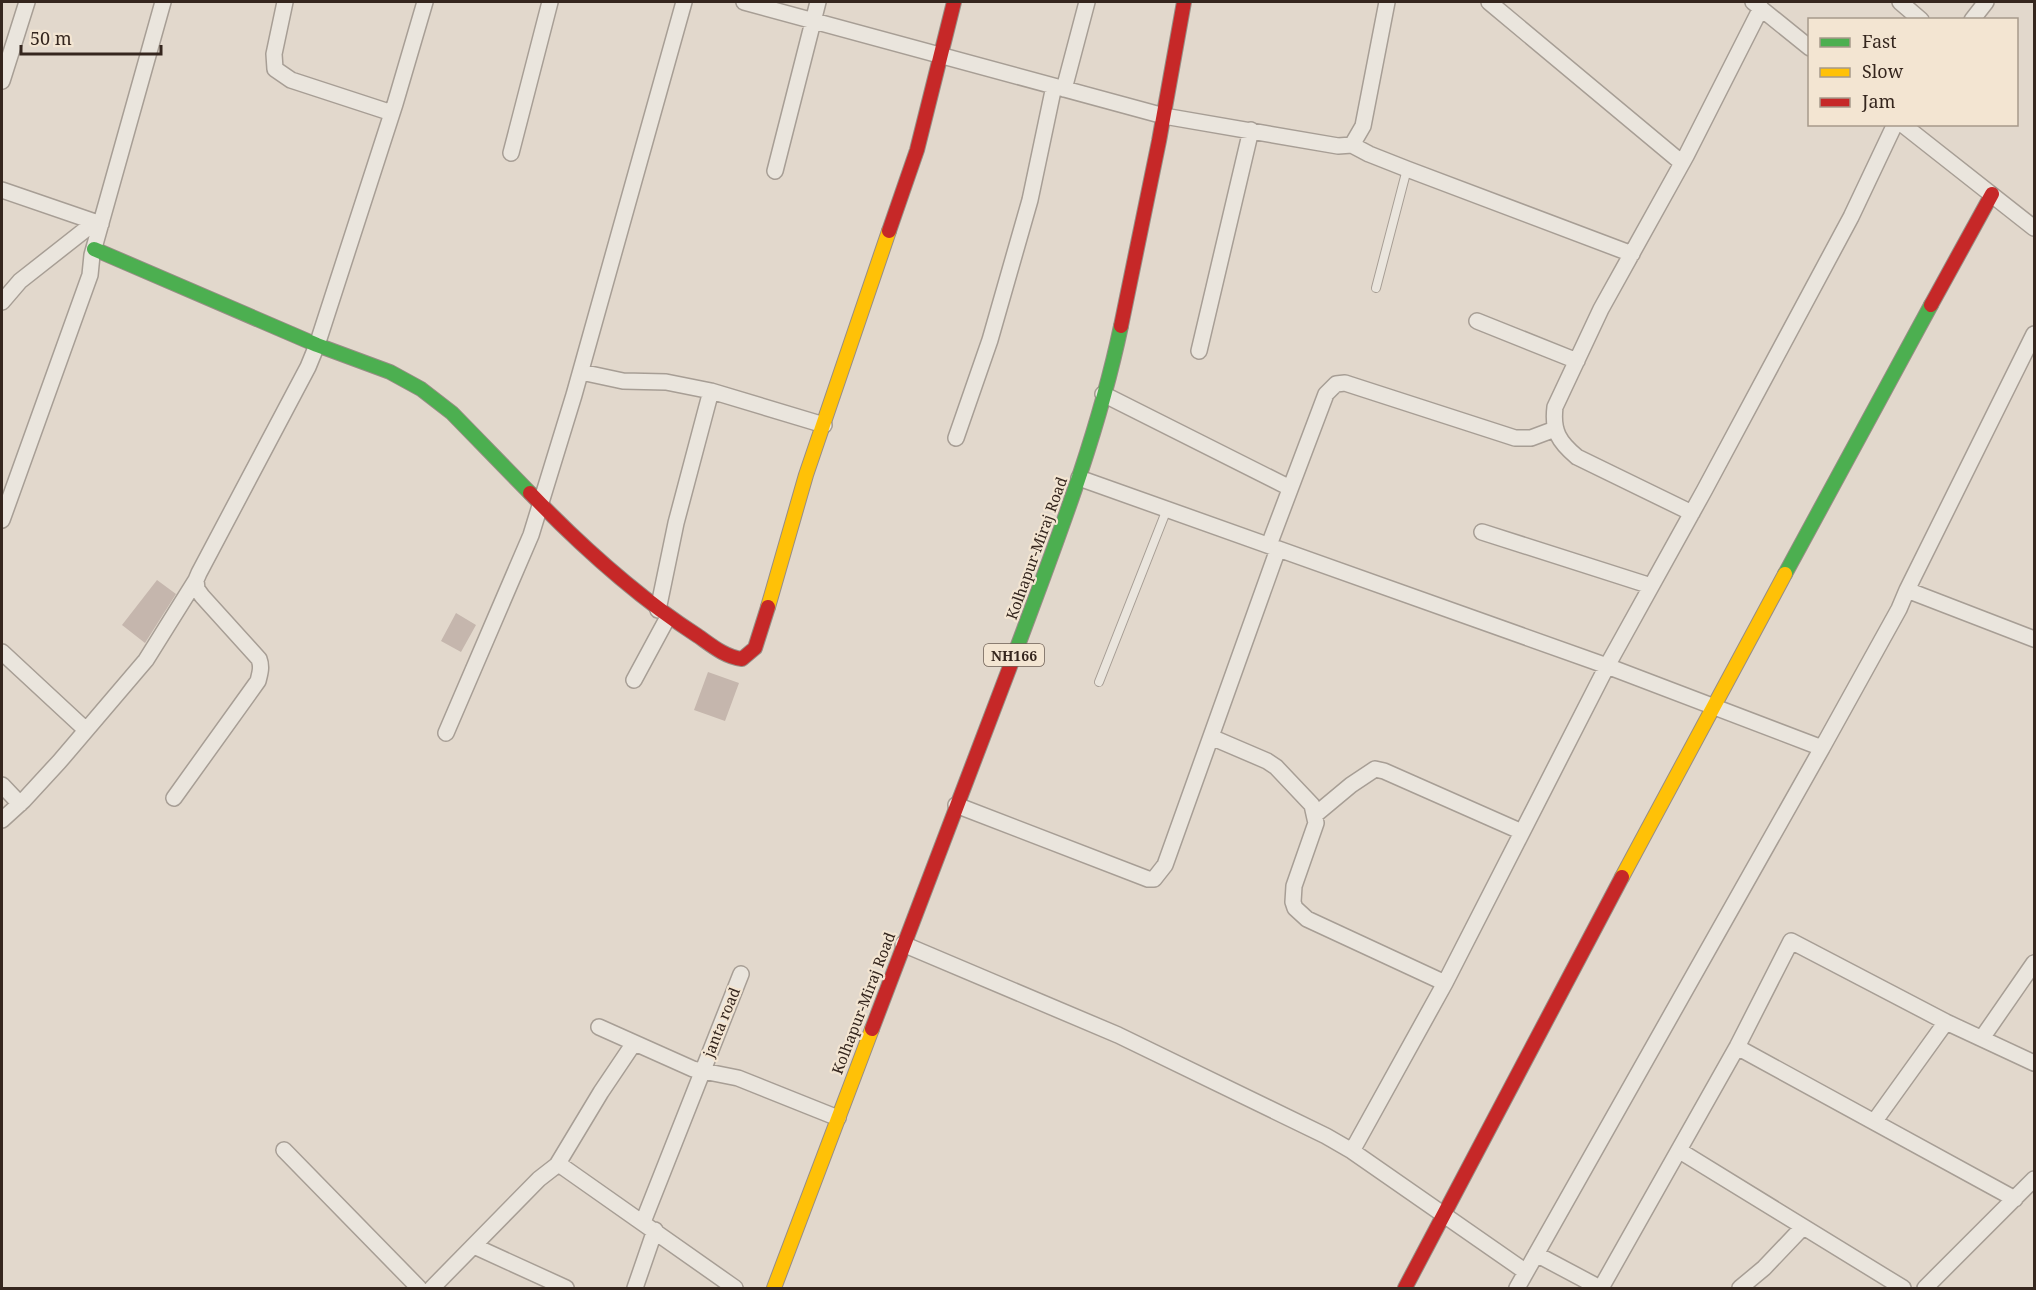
<svg xmlns="http://www.w3.org/2000/svg" width="2036" height="1290" viewBox="0 0 2036 1290" font-family="'Noto Serif',serif">
	<style>
		.building { fill: #c5b6ad }
		.lines { fill: none; stroke-linecap: round; stroke-linejoin: round }
		.lane-casing { stroke: #a79e95; stroke-width: 10 }
		.street-casing { stroke: #a79e95; stroke-width: 18 }
		.fast-casing { stroke: #978d85; stroke-width: 16 }
		.slow-casing { stroke: #978d85; stroke-width: 16 }
		.jam-casing { stroke: #978d85; stroke-width: 16 }
		.lane { stroke: #eae5dd; stroke-width: 8 }
		.street { stroke: #eae5dd; stroke-width: 15 }
		.fast { stroke: #4caf50; stroke-width: 14 }
		.slow { stroke: #ffc107; stroke-width: 14 }
		.jam { stroke: #c62828; stroke-width: 14 }
		.labels { text-anchor: middle; dominant-baseline: central; stroke-width: 4.5; stroke-linejoin: round; paint-order: stroke }
		.shield { fill: #f3e5d2; stroke: #6e5f54; stroke-width: 1.5 }
		.shield-label { font-size: 14px; font-weight: bold; fill: #35261e }
		.street-label { font-size: 15px; fill: #35261e; stroke: #f3e5d2 }
	</style>
	<rect width="100%" height="100%" fill="#e2d8cc"/>
	<path class="building" d="M 157,580 L 176,594 L 145,643 L 122,625 Z
		M 456,613 L 476,625 L 461,652 L 441,641 Z
		M 708,672 L 739,683 L 725,721 L 694,710 Z"/>
	<g class="lines">
		<defs>
			<path id="lane" d="M 1376,288 L 1407,169
				M 1099,682 L 1167,509"/>
			<path id="street" d="M 285,2 L 274,54 L 275,69 L 291,80 L 392,113
				M 744,2 L 1164,116 L 1338,146 L 1352,145 L 1363,126 L 1387,2
				M 1489,2 L 1682,163
				M 1753,2 L 1810,48
				M 1900,2 L 1921,20
				M 1972,20 L 1986,2
				M 2,81 L 27,2
				M 1064,89 L 1087,2
				M 1902,124 L 2034,228
				M 1352,145 L 1369,154 L 1407,169 L 1632,254
				M 511,153 L 550,2
				M 775,171 L 818,2
				M 2,190 L 101,224
				M 2,302 L 20,281 L 95,222
				M 1477,321 L 1577,361
				M 1199,351 L 1251,130
				M 581,372 L 623,381 L 666,382 L 711,391 L 824,425
				M 1103,394 L 1290,488
				M 956,438 L 990,340 L 1030,200 L 1054,86
				M 1079,478 L 1607,666 L 1822,748 L 1899,609 L 1907,590 L 2034,639
				M 1692,513 L 1577,457 C 1559,442 1552,431 1555,407 L 1601,309 L 1686,156 L 1761,8
				M 2,520 L 90,275 L 92,255 L 163,2
				M 1482,532 L 1651,586
				M 1269,545 L 1326,394 L 1336,384 L 1345,383 L 1515,438 L 1531,438 L 1555,429
				M 1907,590 L 2034,334
				M 658,610 L 676,523 L 711,391
				M 2,652 L 86,730
				M 634,680 L 668,617
				M 446,733 L 531,535 L 574,395 L 684,2
				M 1211,737 L 1267,761 L 1276,767 L 1312,805 L 1316,823 L 1294,886 L 1293,902 L 1295,908 L 1307,919 L 1445,983
				M 2,785 L 20,804
				M 174,798 L 258,681 C 260,673 262,667 259,659 L 202,596 L 197,589 L 196,580
				M 956,805 L 1148,879 L 1154,879 L 1165,865 L 1278,549
				M 1315,815 L 1351,785 L 1375,769 L 1384,771 L 1522,832
				M 2,820 L 24,800 L 59,762 L 146,660 L 196,580 L 199,573 L 308,367 L 317,345 L 395,104 L 425,2
				M 903,944 L 1118,1035 L 1326,1136 L 1352,1151 L 1526,1272
				M 599,1027 L 693,1069 L 738,1078 L 838,1118
				M 1982,1038 L 2034,963
				M 1737,1047 L 2015,1199
				M 1874,1122 L 1946,1022
				M 284,1150 L 419,1288
				M 1352,1151 L 1445,983 L 1607,666 L 1704,491 L 1851,217 L 1895,124
				M 1680,1151 L 1903,1288
				M 557,1165 L 601,1092 L 634,1043
				M 643,1222 L 741,974
				M 474,1246 L 566,1288
				M 1536,1254 L 1600,1288
				M 432,1288 L 539,1179 L 557,1165 L 563,1167 L 735,1288
				M 635,1288 L 655,1230
				M 1517,1288 L 1822,748
				M 1601,1288 L 1737,1047 L 1791,941 L 1946,1022 L 2034,1063
				M 1740,1288 L 1764,1268 L 1803,1227
				M 1925,1288 L 2034,1179"/>
			<path id="fast" d="M 94,249 L 317,345 L 390,372 L 421,389 L 452,413 L 530,493
				M 1785,574 L 1931,305
				M 1014,656 C 1054,548 1097,440 1121,326"/>
			<path id="slow" d="M 768,607 L 806,475 L 889,231
				M 1622,877 L 1785,574
				M 774,1288 L 872,1029"/>
			<path id="jam" d="M 889,231 L 917,150 L 954,2
				M 1931,305 L 1992,194
				M 1121,326 L 1159,141 L 1184,2
				M 530,493 C 581,546 636,596 698,636 C 711,645 725,657 742,659 L 755,648 L 768,607
				M 872,1029 L 1014,656
				M 1405,1288 L 1622,877"/>
		</defs>
		<use href="#lane" class="lane-casing"/>
		<use href="#street" class="street-casing"/>
		<use href="#fast" class="fast-casing"/>
		<use href="#slow" class="slow-casing"/>
		<use href="#jam" class="jam-casing"/>
		<use href="#lane" class="lane"/>
		<use href="#street" class="street"/>
		<use href="#fast" class="fast"/>
		<use href="#slow" class="slow"/>
		<use href="#jam" class="jam"/>
	</g>
	<g class="labels">
		<rect class="shield" x="984" y="644" width="60" height="22" rx="4.5"/>
		<g class="shield-label">
			<text x="1014" y="655">NH166</text>
		</g>
		<g class="street-label">
			<text transform="translate(1036 548) rotate(-70)">Kolhapur-Miraj Road</text>
			<text transform="translate(863 1003) rotate(-69)">Kolhapur-Miraj Road</text>
			<text transform="translate(721 1022) rotate(-68)">janta road</text>
		</g>
	</g>
	<rect width="2036" height="1290" fill="none" stroke="#35261e" stroke-width="6"/>
	<rect x="1808" y="18" width="210" height="108" fill="#f3e5d2" stroke="#a7998a" stroke-width="1.5"/>
	<rect x="1820" y="38" width="30" height="9" fill="#4caf50" stroke="#a7998a" stroke-width="1.5"/>
	<text x="1862" y="48" font-size="18" fill="#35261e">Fast</text>
	<rect x="1820" y="68" width="30" height="9" fill="#ffc107" stroke="#a7998a" stroke-width="1.5"/>
	<text x="1862" y="78" font-size="18" fill="#35261e">Slow</text>
	<rect x="1820" y="98" width="30" height="9" fill="#c62828" stroke="#a7998a" stroke-width="1.5"/>
	<text x="1862" y="108" font-size="18" fill="#35261e">Jam</text>
	<path d="M21 45v9h140v-9" fill="none" stroke="#35261e" stroke-width="3"/>
	<text x="30" y="45" font-size="18" fill="#35261e" stroke="#f3e5d2" stroke-width="4.5" paint-order="stroke">50 m</text>
</svg>
